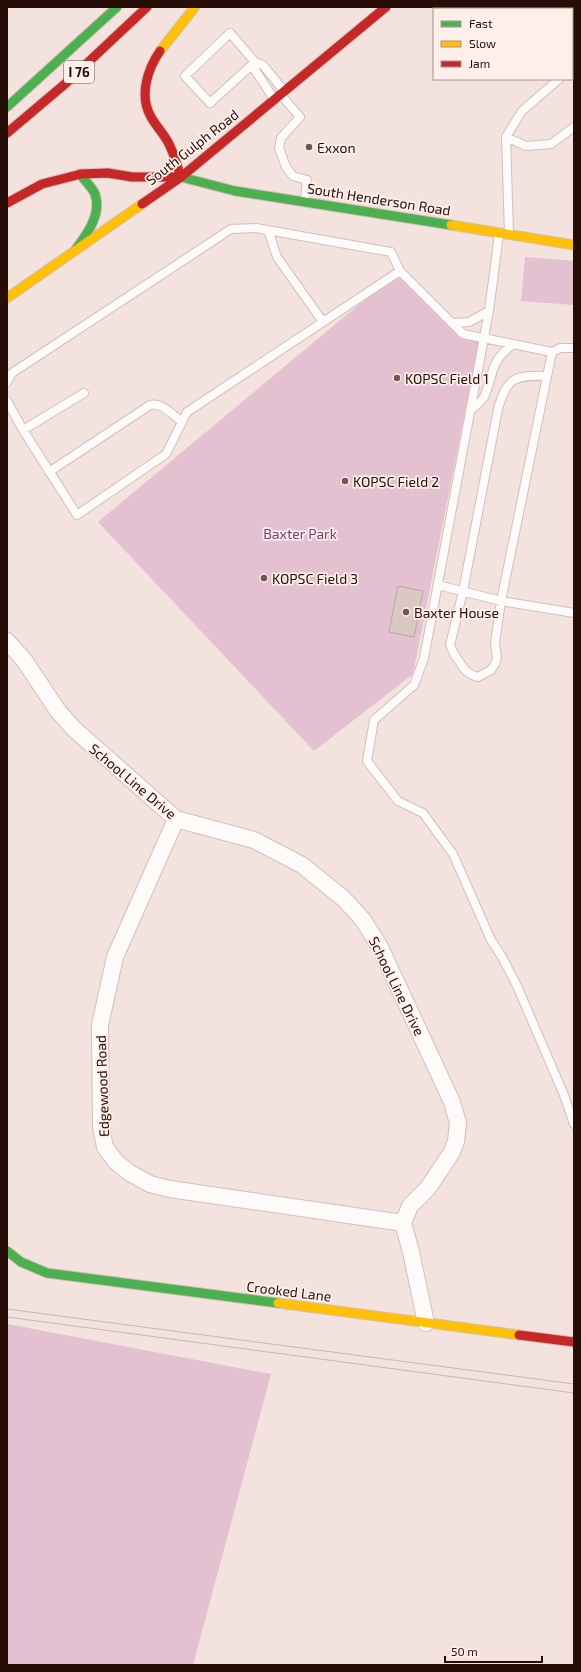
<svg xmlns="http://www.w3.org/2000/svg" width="581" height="1672" viewBox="0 0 581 1672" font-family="'Exo 2',sans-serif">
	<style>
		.green { fill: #e3c1d1 }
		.building { fill: #dcc8c2; stroke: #bba8a2 }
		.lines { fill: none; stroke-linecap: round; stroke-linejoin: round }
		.lane-casing { stroke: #d3bfb9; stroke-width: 10 }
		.street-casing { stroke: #d3bfb9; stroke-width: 18 }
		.fast-casing { stroke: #d3bfb9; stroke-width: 11 }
		.slow-casing { stroke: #d3bfb9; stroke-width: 11 }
		.jam-casing { stroke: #d3bfb9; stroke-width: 11 }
		.lane { stroke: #fdfbfa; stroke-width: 8 }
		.street { stroke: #fdfbfa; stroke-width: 16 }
		.fast { stroke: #4caf50; stroke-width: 9 }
		.slow { stroke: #ffc107; stroke-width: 9 }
		.jam { stroke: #c62828; stroke-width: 9 }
		.tram { stroke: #c2bcba; stroke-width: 1 }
		.poi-dot { fill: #6e5852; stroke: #fdefea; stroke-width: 1.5 }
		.labels { text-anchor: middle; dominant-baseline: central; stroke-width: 3.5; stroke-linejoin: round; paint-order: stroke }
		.shield { fill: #fdefea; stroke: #66524b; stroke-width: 1 }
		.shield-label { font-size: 13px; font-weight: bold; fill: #260e07 }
		.street-label { font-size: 14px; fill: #260e07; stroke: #fdefea }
		.poi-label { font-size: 14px; fill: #260e07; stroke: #fdefea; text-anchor: start }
		.park-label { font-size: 14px; fill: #7f3b6f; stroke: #fdefea }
	</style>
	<rect width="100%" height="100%" fill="#f3e2dd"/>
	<path class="green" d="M 525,257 L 574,261 L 574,305 L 521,301 Z
		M 397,273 L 479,341 L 413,674 L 314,751 L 98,522 Z
		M 7,1324 L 271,1374 L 193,1665 L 7,1665 Z"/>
	<path class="building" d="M 398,586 L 423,591 L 414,637 L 389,632 Z"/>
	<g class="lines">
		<defs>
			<path id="lane" d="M 255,62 L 210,103 L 185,76 L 230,33 L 255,62 L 263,65 L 284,91
				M 255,62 L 255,70 L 274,99
				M 572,68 L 574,66
				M 281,95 L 300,117 L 281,138 L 279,148 L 286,167 L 293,176 L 307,180 L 305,201
				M 506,137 L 526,146 L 551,144 L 574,127
				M 268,230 L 277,257 L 323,322
				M 499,234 L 489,311 L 424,658 L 414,685 L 374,720 L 367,761 L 398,801 L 423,813 L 453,854 L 491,940 L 502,957 L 517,986 L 564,1095 L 574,1124
				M 509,234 L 506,137 L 522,111 L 559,79
				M 452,323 L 469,322 L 489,311
				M 547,376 C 515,375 507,377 498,409 L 463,591 L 450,645 L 454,654 L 465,670 L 472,675 L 478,677 L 491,670 L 495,664 L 497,658 L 495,643 L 501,601 L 552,352 L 560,348 L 574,348
				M 7,382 L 12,373 L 231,229 L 256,228 L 391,252 L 400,271
				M 7,401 L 23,430 L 77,515 L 166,454 L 187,412 L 400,271 L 463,334 L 513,344
				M 470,411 C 475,406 483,401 485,395 C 495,371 489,363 513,344 L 552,352
				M 23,430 L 84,393
				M 49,472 L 150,405 C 162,402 173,415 182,422
				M 438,585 L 501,601 L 574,613"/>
			<path id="street" d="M 7,641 L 24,660 L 58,711 L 74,729 L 176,819 L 254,840 L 302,865 L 344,899 L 363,920 L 380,947 L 452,1102 L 458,1123 L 456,1141 L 452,1152 L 428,1188 L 410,1206 L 403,1223 L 411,1252 L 426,1323
				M 176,819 L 115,957 L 100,1025 L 101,1127 L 105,1147 L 116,1162 L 130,1173 L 150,1184 L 170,1189 L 403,1223"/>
			<path id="fast" d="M 7,107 L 117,7
				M 181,177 L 235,191 L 451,225
				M 76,249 C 87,234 102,214 95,194 C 92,187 85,181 80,174
				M 7,1251 L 21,1262 L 47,1273 L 278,1303"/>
			<path id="slow" d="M 160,51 L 195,7
				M 451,225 L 574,245
				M 7,298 L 142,204
				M 278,1303 L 519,1335"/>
			<path id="jam" d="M 7,133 L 65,84 L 147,7
				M 7,203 L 42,184 L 81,174 L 108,173 L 132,177 L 181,177 C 177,166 174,153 168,142 C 163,133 156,126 151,117 C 139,96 147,70 160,51
				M 142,204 L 181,177 L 386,7
				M 519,1335 L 574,1342"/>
		</defs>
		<use href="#lane" class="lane-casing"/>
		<use href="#street" class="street-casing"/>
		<use href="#fast" class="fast-casing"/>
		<use href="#slow" class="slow-casing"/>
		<use href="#jam" class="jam-casing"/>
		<use href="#lane" class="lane"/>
		<use href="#street" class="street"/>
		<use href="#fast" class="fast"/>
		<use href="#slow" class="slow"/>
		<use href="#jam" class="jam"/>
		<path class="tram" d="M 7,1309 L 574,1384
			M 7,1317 L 574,1393"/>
	</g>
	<g class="poi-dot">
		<circle cx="309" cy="147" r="4"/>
		<circle cx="397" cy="378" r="4"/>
		<circle cx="345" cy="481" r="4"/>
		<circle cx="264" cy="578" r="4"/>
		<circle cx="406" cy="612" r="4"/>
	</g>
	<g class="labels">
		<rect class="shield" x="64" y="61" width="30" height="22" rx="3"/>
		<g class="shield-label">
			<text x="79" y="72">I 76</text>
		</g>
		<g class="street-label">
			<text transform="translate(192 147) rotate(-38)">South Gulph Road</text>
			<text transform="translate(379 199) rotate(9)">South Henderson Road</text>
			<text transform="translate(133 781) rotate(40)">School Line Drive</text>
			<text transform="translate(397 986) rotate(64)">School Line Drive</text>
			<text transform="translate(102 1086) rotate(-92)">Edgewood Road</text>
			<text transform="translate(289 1291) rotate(7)">Crooked Lane</text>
		</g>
		<g class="poi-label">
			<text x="317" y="147">Exxon</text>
			<text x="405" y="378">KOPSC Field 1</text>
			<text x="353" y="481">KOPSC Field 2</text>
			<text x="272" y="578">KOPSC Field 3</text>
			<text x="414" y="612">Baxter House</text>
		</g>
		<g class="park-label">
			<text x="300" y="533">Baxter Park</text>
		</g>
	</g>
	<rect width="581" height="1672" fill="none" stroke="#260e07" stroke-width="16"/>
	<rect x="433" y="8" width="140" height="72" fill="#fdefea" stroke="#a7958f"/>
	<rect x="441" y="21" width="20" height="6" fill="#4caf50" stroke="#a7958f"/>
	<text x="469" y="28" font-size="12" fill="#260e07">Fast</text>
	<rect x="441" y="41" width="20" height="6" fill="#ffc107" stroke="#a7958f"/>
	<text x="469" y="48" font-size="12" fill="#260e07">Slow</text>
	<rect x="441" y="61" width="20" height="6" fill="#c62828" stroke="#a7958f"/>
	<text x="469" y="68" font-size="12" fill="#260e07">Jam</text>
	<path d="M445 1656v6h97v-6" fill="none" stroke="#260e07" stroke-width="2"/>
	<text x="451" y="1656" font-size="12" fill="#260e07" stroke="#fdefea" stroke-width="3" paint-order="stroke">50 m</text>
</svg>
